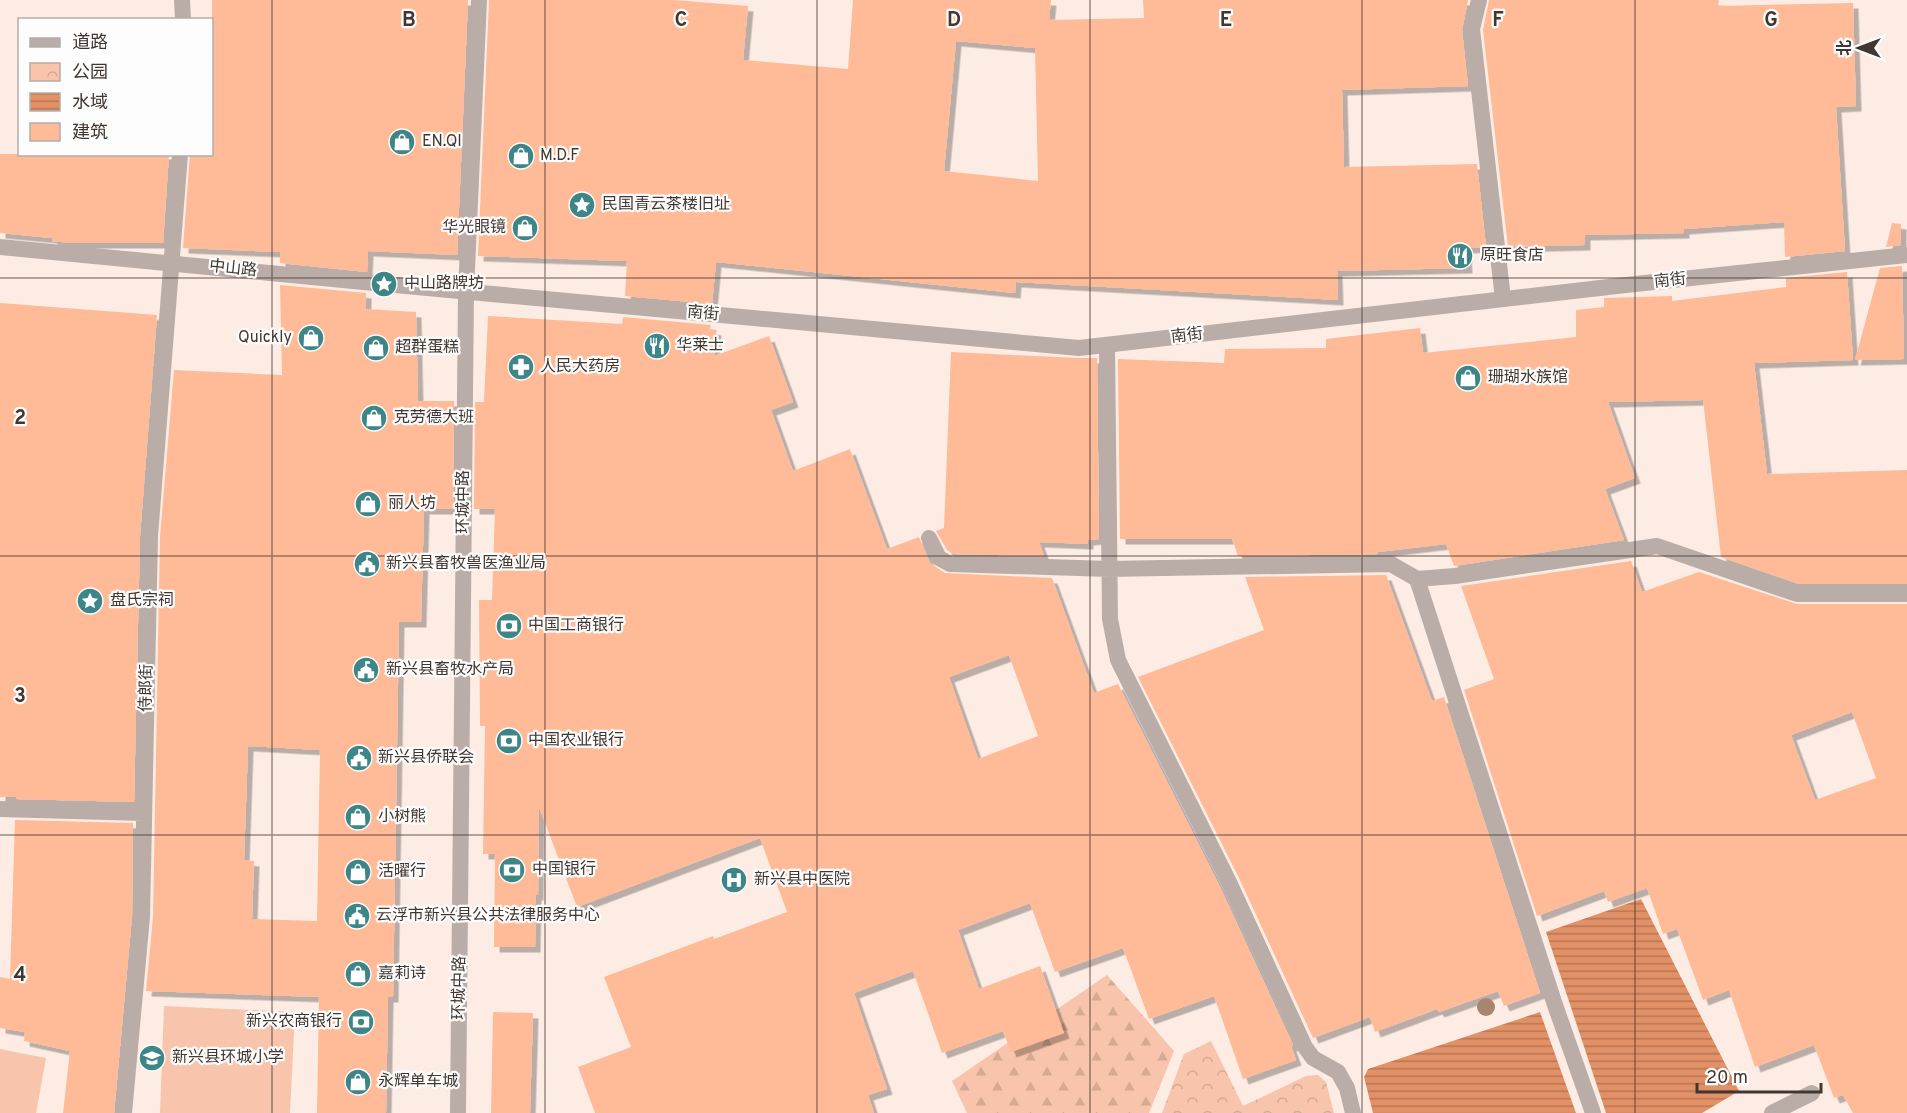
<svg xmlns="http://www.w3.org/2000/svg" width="1907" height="1113" viewBox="0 0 1907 1113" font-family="Overpass,'Noto Sans SC',sans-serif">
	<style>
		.forest { fill: url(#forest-firs) }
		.park { fill: url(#park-crowns) }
		.garden { fill: #f8c4ab }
		.water { fill: url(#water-rules) }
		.building { fill: #ffba98; fill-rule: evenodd; filter: url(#shadow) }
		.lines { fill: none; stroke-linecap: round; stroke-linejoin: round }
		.service { stroke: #baada8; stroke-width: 16 }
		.minor { stroke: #baada8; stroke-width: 16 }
		.tree { fill: #a98570 }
		.grid { fill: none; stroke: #413630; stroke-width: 1.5; stroke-opacity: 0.55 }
		.labels { text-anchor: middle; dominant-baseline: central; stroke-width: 4.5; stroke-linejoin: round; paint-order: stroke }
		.poi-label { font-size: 16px; fill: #413630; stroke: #fdfdfd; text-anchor: start }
		.street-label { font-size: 16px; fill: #413630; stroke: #fdfdfd }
		.grid-label { font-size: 20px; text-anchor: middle; font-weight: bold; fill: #413630; stroke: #fdfdfd; stroke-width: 4.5; stroke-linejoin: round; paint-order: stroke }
	</style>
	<defs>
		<pattern id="forest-firs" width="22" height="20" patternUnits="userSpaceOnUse" patternTransform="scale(1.5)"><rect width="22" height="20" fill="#f8c4ab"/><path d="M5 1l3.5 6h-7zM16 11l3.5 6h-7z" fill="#d6a993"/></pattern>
		<pattern id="park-crowns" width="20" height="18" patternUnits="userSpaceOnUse" patternTransform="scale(1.5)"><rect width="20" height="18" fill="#f8c4ab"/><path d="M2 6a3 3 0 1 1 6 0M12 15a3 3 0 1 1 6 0" fill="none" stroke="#d6a993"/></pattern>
		<pattern id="water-rules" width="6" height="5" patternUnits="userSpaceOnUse" patternTransform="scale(1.5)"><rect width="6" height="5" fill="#e29065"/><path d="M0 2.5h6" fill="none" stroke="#b97654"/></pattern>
		<filter id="shadow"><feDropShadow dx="5.5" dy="5.5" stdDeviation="0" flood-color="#0004"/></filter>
	</defs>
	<rect width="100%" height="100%" fill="#fdece4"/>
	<path class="forest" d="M 1107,975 L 1174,1051 L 1149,1113 L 967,1113 L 952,1081 Z"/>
	<path class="park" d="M 1211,1041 L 1243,1106 L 1306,1076 L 1318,1075 L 1326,1082 L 1334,1113 L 1162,1113 L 1184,1054 Z"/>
	<path class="garden" d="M 164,1006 L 295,1012 L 290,1113 L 160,1113 Z
		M 0,1049 L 46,1058 L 36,1113 L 0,1113 Z"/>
	<path class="water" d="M 1641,899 L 1739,1091 L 1702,1113 L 1606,1113 L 1546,932 Z
		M 1540,1012 L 1576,1113 L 1373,1113 L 1364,1077 L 1368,1069 Z"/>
	<path class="building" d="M 212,0 L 468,0 L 457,255 L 368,251 L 367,272 L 280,263 L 280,252 L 183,248 L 190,154 L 212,154 Z
		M 489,0 L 674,0 L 748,6 L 743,60 L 848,69 L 853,0 L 1051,0 L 1049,20 L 1144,18 L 1143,0 L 1468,0 L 1462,30 L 1468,86 L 1342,90 L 1344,167 L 1477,164 L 1486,247 L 1466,248 L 1467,268 L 1337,271 L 1338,300 L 1016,282 L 1015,293 L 716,262 L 712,304 L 625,296 L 627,261 L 478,256 ZM 956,41 L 1035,48 L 1038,181 L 944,171 Z
		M 1489,0 L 1719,0 L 1718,6 L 1853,3 L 1856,106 L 1836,107 L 1845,251 L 1785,257 L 1784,222 L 1684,229 L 1684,233 L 1585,235 L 1585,245 L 1508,247 L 1483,30 Z
		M 0,154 L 169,154 L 163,243 L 72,243 L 52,241 L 52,238 L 0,233 Z
		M 1892,223 L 1901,224 L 1901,245 L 1886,247 Z
		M 1902,266 L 1904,359 L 1855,360 L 1880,268 Z
		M 1847,272 L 1853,360 L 1754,363 L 1767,474 L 1907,470 L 1907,584 L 1799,584 L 1721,557 L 1703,400 L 1608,402 L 1635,478 L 1605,489 L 1624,540 L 1454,566 L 1446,544 L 1378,552 L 1378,554 L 1238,556 L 1232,539 L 1120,539 L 1118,359 L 1224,363 L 1225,349 L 1326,348 L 1326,339 L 1420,328 L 1423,353 L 1576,337 L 1576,310 L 1604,307 L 1604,298 L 1672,296 L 1672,301 L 1786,287 L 1786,278 Z
		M 280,285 L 366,293 L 366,309 L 416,312 L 418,401 L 454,401 L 453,509 L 424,509 L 421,622 L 399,622 L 393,997 L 388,997 L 386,1113 L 317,1113 L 319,997 L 146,991 L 153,917 L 160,537 L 174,370 L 282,375 ZM 248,746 L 320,750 L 317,921 L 252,919 L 254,861 L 244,860 Z
		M 0,303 L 157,315 L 140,536 L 134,802 L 16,799 L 16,797 L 0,797 Z
		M 488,316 L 622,324 L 623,317 L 711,325 L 710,329 L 716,330 L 714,356 L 769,336 L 793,402 L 771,410 L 793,471 L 850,449 L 887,549 L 919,537 L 930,563 L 945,573 L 1052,578 L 1094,693 L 1118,684 L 1220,887 L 1293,1045 L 1291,1046 L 1296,1060 L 1243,1079 L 1214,996 L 1149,1019 L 1123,948 L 1055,972 L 1030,903 L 958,930 L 979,989 L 1040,966 L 1064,1033 L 1011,1052 L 1003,1031 L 942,1053 L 913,971 L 854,993 L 887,1089 L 868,1095 L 874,1113 L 595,1113 L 578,1067 L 631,1047 L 604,977 L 713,936 L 714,939 L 787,912 L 760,838 L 577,907 L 539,807 L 538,895 L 536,895 L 535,947 L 494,947 L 495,854 L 483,854 L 485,726 L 480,726 L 479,600 L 492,600 L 495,509 L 474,509 L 475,402 L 484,402 ZM 1009,655 L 1038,736 L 978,759 L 949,677 Z
		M 951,352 L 1078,358 L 1097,358 L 1099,539 L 1088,540 L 1088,544 L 1039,542 L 1044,556 L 953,554 L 947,550 L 936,531 L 944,528 Z
		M 1631,561 L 1642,592 L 1699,572 L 1797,604 L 1907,604 L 1907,1113 L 1853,1113 L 1843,1095 L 1834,1098 L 1814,1045 L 1755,1067 L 1729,990 L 1703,1000 L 1677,929 L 1663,934 L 1647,888 L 1608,902 L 1604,891 L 1537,916 L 1464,690 L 1494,679 L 1461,586 ZM 1852,712 L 1876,778 L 1815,800 L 1791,735 Z
		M 1386,575 L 1432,701 L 1444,697 L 1540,993 L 1504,1006 L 1498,991 L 1439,1012 L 1437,1009 L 1375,1032 L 1370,1017 L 1313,1038 L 1239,878 L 1138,677 L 1264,630 L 1245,577 Z
		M 15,820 L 133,823 L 132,916 L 114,1113 L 63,1113 L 70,1051 L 24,1041 L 25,1032 L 0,1028 L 0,977 L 10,979 Z
		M 493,1012 L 533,1013 L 530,1113 L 491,1113 Z"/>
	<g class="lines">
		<path class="service" d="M 182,0 L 183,20
			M 1479,0 L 1472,29 L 1503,299
			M 1107,345 L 1110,619 L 1118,660 L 1229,882 L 1305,1047 L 1313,1058 L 1338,1072 L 1347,1088 L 1353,1113
			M 929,538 L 939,558 L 950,564 L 1109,569 L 1391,564 L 1417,579 L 1555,1005 L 1593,1113
			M 1417,579 L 1455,576 L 1657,546 L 1797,594 L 1907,594
			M 0,809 L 144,813
			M 124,1113 L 142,917 L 150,536 L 180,154
			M 1772,1113 L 1812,1093"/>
		<path class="minor" d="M 0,247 L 384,284 L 1079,348 L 1626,285 L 1907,255
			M 458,1113 L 466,292 L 479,0"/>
	</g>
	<circle class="tree" cx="1486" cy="1007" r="9"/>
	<path class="grid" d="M 272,0 L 272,1113M 545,0 L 545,1113M 817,0 L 817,1113M 1090,0 L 1090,1113M 1362,0 L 1362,1113M 1635,0 L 1635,1113M 0,278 L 1907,278M 0,556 L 1907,556M 0,835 L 1907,835"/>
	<defs>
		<symbol id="shop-disc" viewBox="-11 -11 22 22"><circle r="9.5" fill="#3d8587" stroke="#fdfdfd"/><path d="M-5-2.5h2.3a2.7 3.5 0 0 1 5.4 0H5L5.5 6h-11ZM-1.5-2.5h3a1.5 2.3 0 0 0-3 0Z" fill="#fff"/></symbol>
		<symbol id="sight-disc" viewBox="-11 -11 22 22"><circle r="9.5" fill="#3d8587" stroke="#fdfdfd"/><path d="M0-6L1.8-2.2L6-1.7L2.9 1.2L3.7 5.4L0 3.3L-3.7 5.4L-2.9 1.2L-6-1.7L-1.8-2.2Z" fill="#fff"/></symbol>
		<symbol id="restaurant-disc" viewBox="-11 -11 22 22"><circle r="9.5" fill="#3d8587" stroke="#fdfdfd"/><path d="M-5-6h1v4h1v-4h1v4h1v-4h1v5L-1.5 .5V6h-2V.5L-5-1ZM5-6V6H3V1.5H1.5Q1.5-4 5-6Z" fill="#fff"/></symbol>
		<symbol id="pharmacy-disc" viewBox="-11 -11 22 22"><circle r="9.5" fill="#3d8587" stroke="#fdfdfd"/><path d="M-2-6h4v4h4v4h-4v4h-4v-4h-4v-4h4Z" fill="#fff"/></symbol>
		<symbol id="civic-disc" viewBox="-11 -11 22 22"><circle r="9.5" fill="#3d8587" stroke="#fdfdfd"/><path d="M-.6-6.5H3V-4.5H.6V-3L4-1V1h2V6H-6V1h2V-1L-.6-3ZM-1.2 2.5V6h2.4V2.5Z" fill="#fff"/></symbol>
		<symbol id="bank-disc" viewBox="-11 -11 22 22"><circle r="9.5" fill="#3d8587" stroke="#fdfdfd"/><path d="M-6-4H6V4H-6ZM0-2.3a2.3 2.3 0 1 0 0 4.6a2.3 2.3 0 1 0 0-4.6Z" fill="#fff"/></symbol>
		<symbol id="hospital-disc" viewBox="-11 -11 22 22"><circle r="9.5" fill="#3d8587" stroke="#fdfdfd"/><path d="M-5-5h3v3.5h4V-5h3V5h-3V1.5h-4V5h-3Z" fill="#fff"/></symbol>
		<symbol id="school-disc" viewBox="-11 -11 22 22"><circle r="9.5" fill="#3d8587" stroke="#fdfdfd"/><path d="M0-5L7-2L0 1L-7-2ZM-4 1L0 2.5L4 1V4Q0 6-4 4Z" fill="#fff"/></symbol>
	</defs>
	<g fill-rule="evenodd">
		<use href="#shop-disc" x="387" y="127" width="30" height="30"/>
		<use href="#shop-disc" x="506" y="141" width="30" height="30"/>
		<use href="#sight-disc" x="567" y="190" width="30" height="30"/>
		<use href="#shop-disc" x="510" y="213" width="30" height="30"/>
		<use href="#restaurant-disc" x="1445" y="241" width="30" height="30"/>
		<use href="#sight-disc" x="369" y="269" width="30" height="30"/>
		<use href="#shop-disc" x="296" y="323" width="30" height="30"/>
		<use href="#restaurant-disc" x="642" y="331" width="30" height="30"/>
		<use href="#shop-disc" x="361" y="333" width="30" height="30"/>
		<use href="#pharmacy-disc" x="506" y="352" width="30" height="30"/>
		<use href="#shop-disc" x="1453" y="363" width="30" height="30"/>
		<use href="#shop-disc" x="359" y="403" width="30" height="30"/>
		<use href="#shop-disc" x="353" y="489" width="30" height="30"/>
		<use href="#civic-disc" x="352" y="549" width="30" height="30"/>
		<use href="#sight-disc" x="75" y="586" width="30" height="30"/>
		<use href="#bank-disc" x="494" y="611" width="30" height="30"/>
		<use href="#civic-disc" x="351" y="655" width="30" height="30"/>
		<use href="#bank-disc" x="494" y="726" width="30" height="30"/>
		<use href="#civic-disc" x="344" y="743" width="30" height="30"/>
		<use href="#shop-disc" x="343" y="802" width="30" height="30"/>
		<use href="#bank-disc" x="497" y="855" width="30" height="30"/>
		<use href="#shop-disc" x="343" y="857" width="30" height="30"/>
		<use href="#hospital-disc" x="719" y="865" width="30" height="30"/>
		<use href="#civic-disc" x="342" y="901" width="30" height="30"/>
		<use href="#shop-disc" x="343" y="959" width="30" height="30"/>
		<use href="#bank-disc" x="346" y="1007" width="30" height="30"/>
		<use href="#school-disc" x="137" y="1043" width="30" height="30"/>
		<use href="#shop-disc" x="343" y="1067" width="30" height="30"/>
	</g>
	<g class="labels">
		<g class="poi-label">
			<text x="422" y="142">EN.QI</text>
			<text x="540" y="156">M.D.F</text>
			<text x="602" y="205">民国青云茶楼旧址</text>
			<text x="506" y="228" text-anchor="end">华光眼镜</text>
			<text x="1480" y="256">原旺食店</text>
			<text x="404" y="284">中山路牌坊</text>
			<text x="292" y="338" text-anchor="end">Quickly</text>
			<text x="676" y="346">华莱士</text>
			<text x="395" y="348">超群蛋糕</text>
			<text x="540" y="367">人民大药房</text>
			<text x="1488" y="378">珊瑚水族馆</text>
			<text x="394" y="418">克劳德大班</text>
			<text x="388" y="504">丽人坊</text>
			<text x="386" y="564">新兴县畜牧兽医渔业局</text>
			<text x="110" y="601">盘氏宗祠</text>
			<text x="528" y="626">中国工商银行</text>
			<text x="386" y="670">新兴县畜牧水产局</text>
			<text x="528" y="741">中国农业银行</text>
			<text x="378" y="758">新兴县侨联会</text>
			<text x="378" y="817">小树熊</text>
			<text x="532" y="870">中国银行</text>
			<text x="378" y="872">活曜行</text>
			<text x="754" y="880">新兴县中医院</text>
			<text x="376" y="916">云浮市新兴县公共法律服务中心</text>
			<text x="378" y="974">嘉莉诗</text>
			<text x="342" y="1022" text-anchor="end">新兴农商银行</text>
			<text x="172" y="1058">新兴县环城小学</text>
			<text x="378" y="1082">永辉单车城</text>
		</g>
		<g class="street-label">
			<text transform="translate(233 269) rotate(6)">中山路</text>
			<text transform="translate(1670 281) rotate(-6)">南街</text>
			<text transform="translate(703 314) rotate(5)">南街</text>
			<text transform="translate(1187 336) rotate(-7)">南街</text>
			<text transform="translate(464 502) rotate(-90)">环城中路</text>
			<text transform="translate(147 688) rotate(-89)">侍郎街</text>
			<text transform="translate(460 988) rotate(-89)">环城中路</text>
		</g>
	</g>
	<g class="grid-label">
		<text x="409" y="26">B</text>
		<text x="681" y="26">C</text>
		<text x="954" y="26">D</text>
		<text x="1226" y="26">E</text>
		<text x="1498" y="26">F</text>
		<text x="1771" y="26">G</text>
		<text x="20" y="424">2</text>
		<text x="20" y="702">3</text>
		<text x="20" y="981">4</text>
	</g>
	<rect x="18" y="18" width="195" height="138" fill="#fdfdfd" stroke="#b2adab" stroke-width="1.5"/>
	<rect x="30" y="38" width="30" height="9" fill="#baada8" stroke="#b2adab" stroke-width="1.5"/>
	<text x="72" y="48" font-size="18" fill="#413630">道路</text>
	<rect x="30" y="63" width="30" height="18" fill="url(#park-crowns)" stroke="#b2adab" stroke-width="1.5"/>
	<text x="72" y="78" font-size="18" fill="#413630">公园</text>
	<rect x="30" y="93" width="30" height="18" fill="url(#water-rules)" stroke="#b2adab" stroke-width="1.5"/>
	<text x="72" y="108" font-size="18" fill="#413630">水域</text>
	<rect x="30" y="123" width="30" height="18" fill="#ffba98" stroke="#b2adab" stroke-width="1.5"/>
	<text x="72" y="138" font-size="18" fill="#413630">建筑</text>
	<g transform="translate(1859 48) rotate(270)" stroke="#fdfdfd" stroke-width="4.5" paint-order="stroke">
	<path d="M0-4.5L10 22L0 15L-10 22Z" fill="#413630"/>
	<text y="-9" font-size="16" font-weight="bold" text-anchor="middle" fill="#413630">北</text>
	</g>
	<path d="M1697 1083v9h124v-9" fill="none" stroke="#413630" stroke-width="3"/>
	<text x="1706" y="1083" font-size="18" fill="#413630" stroke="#fdfdfd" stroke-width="4.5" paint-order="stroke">20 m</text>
</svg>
